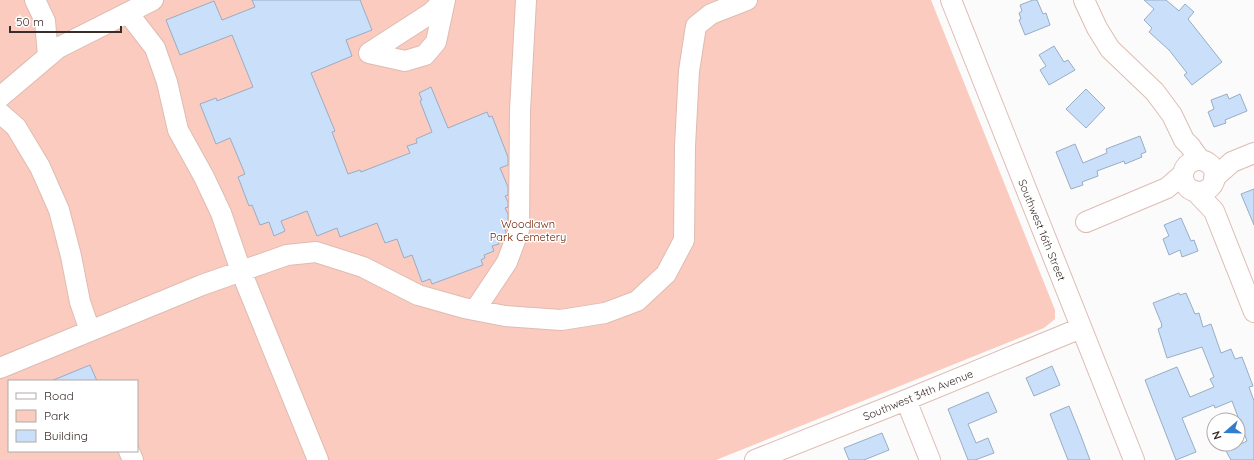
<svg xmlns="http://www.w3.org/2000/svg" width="1254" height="460" viewBox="0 0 1254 460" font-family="Quicksand,sans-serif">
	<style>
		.green { fill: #facbbe; fill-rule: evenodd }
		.building { fill: #cadff9; stroke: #98adc5 }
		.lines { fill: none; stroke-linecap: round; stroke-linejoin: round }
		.minor-casing { stroke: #debcb2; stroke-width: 22 }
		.minor { stroke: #fff; stroke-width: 20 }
		.labels { text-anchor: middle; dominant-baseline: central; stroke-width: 3; stroke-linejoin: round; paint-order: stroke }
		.park-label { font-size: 11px; fill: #6f2005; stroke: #fff }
		.street-label { font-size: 11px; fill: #3a2d29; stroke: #fff }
	</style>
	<rect width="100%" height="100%" fill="#fbfbfb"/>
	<path class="green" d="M 0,0 L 931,0 L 1055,310 L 1055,319 L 1044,328 L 716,460 L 0,460 ZM 9,381 L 137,381 L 137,451 L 9,451 Z"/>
	<path class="building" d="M 252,0 L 360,0 L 372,30 L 346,40 L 352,56 L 311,73 L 335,131 L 332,132 L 348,174 L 360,170 L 361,172 L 410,153 L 407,146 L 417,143 L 416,139 L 432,132 L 420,101 L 422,100 L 419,93 L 431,87 L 448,128 L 487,112 L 489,117 L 492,116 L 508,157 L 508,165 L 500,168 L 508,187 L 508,195 L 505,196 L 508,202 L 508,207 L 505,208 L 508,214 L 508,222 L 502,224 L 506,232 L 504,238 L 498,240 L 499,244 L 492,246 L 494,251 L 484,255 L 485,258 L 481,260 L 483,265 L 432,284 L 430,279 L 422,282 L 412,255 L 404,258 L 397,239 L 385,243 L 377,223 L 340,237 L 337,228 L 317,236 L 307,211 L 281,221 L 285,231 L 274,236 L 269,222 L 260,225 L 252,205 L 249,206 L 238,177 L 245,174 L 230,138 L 216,144 L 200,104 L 216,98 L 217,101 L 253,87 L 232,35 L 180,55 L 166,20 L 214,1 L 222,20 L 255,7 Z
		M 1033,0 L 1037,0 L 1043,14 L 1046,13 L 1050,25 L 1025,35 L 1019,20 L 1021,19 L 1019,13 L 1022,11 L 1020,5 Z
		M 1144,0 L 1166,0 L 1179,11 L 1185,4 L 1194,12 L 1188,19 L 1222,62 L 1192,85 L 1184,75 L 1187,73 L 1169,50 L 1149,32 L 1152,28 L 1144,20 L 1154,9 Z
		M 1054,46 L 1064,62 L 1068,60 L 1075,70 L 1049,85 L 1040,70 L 1046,66 L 1039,55 Z
		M 1086,89 L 1105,108 L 1086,128 L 1066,109 Z
		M 1227,94 L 1229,99 L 1240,94 L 1247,111 L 1225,120 L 1226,123 L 1214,127 L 1208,112 L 1214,109 L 1211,100 Z
		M 1140,136 L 1146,152 L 1141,154 L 1142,157 L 1125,164 L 1124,161 L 1097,171 L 1098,176 L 1082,182 L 1083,185 L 1071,189 L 1056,152 L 1075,144 L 1083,163 L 1107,153 L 1106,149 Z
		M 1254,189 L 1254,225 L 1241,194 Z
		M 1181,218 L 1191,241 L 1194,240 L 1198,251 L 1182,257 L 1180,250 L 1169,255 L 1163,239 L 1169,236 L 1164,225 Z
		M 1179,293 L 1180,295 L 1186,293 L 1195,314 L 1199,313 L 1203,327 L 1211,324 L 1221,353 L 1231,349 L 1235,359 L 1242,357 L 1253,386 L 1249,387 L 1254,401 L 1254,460 L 1231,460 L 1226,451 L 1247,441 L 1232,401 L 1215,408 L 1214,405 L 1182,418 L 1196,452 L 1176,460 L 1145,380 L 1177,367 L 1190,397 L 1214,387 L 1210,379 L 1214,377 L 1202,347 L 1167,358 L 1158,329 L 1162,327 L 1161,325 L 1162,325 L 1153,303 Z
		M 90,365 L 97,381 L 51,381 Z
		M 1052,366 L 1060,385 L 1034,396 L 1026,378 Z
		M 988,392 L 997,412 L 968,424 L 976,443 L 988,438 L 994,453 L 975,460 L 968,460 L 948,409 Z
		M 1069,406 L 1081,436 L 1090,460 L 1068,460 L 1050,414 Z
		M 882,433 L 889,450 L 864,460 L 849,460 L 844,448 Z"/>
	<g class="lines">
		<defs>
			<path id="minor" d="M 35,0 L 45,21 L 48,56
				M 444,0 L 431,13 L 369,53 L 405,61 L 425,55 L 436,42 L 445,0
				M 951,0 L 1134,460
				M 1084,0 L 1097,28 L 1110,49 L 1155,92 L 1172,115 L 1184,140 L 1190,146 L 1200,160
				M 128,13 L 155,48 L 167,82 L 178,130 L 204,177 L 221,213 L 241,271 L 318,460
				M 0,97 L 58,48 L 153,0
				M 0,113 L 16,127 L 40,167 L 59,210 L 71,256 L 80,302 L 90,331
				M1183 176a16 16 0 1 1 32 0a16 16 0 1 1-32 0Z
				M 1214,178 L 1232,162 L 1254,153
				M 1195,191 L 1214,211 L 1254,312
				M 1086,222 L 1167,188 L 1183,174
				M 475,310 L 507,262 L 519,230 L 520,110 L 526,0
				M 0,368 L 202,285 L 287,255 L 316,252 L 363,267 L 418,295 L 464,308 L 505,316 L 561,320 L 605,313 L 637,301 L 666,274 L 684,240 L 685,146 L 689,71 L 696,26 L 711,14 L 747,0
				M 906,400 L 930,460
				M 129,451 L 133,460
				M 755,460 L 906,400 L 1081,328"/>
		</defs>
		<use href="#minor" class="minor-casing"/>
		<use href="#minor" class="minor"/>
	</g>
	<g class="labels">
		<g class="park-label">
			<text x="528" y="224">Woodlawn<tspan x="528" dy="13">Park Cemetery</tspan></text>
		</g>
		<g class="street-label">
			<text transform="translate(1042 230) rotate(68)">Southwest 16th Street</text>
			<text transform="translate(918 395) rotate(-22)">Southwest 34th Avenue</text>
		</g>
	</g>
	<rect x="8" y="380" width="130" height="72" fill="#ffffff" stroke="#b0aba9"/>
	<rect x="16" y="393" width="20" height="6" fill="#ffffff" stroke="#b0aba9"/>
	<text x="44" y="400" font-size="12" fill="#3a2d29">Road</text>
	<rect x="16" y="410" width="20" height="12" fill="#facbbe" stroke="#b0aba9"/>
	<text x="44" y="420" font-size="12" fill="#3a2d29">Park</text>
	<rect x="16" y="430" width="20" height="12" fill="#cadff9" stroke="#b0aba9"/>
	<text x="44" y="440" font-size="12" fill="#3a2d29">Building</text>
	<g transform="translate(1226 432) rotate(250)"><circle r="19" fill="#ffffff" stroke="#b0aba9"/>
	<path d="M0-3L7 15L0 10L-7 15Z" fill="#307dcd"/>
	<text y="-6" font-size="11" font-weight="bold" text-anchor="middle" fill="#3a2d29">N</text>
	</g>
	<path d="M10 26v6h111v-6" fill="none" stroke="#3a2d29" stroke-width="2"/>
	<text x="16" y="26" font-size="12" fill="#3a2d29" stroke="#ffffff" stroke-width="3" paint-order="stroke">50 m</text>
</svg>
